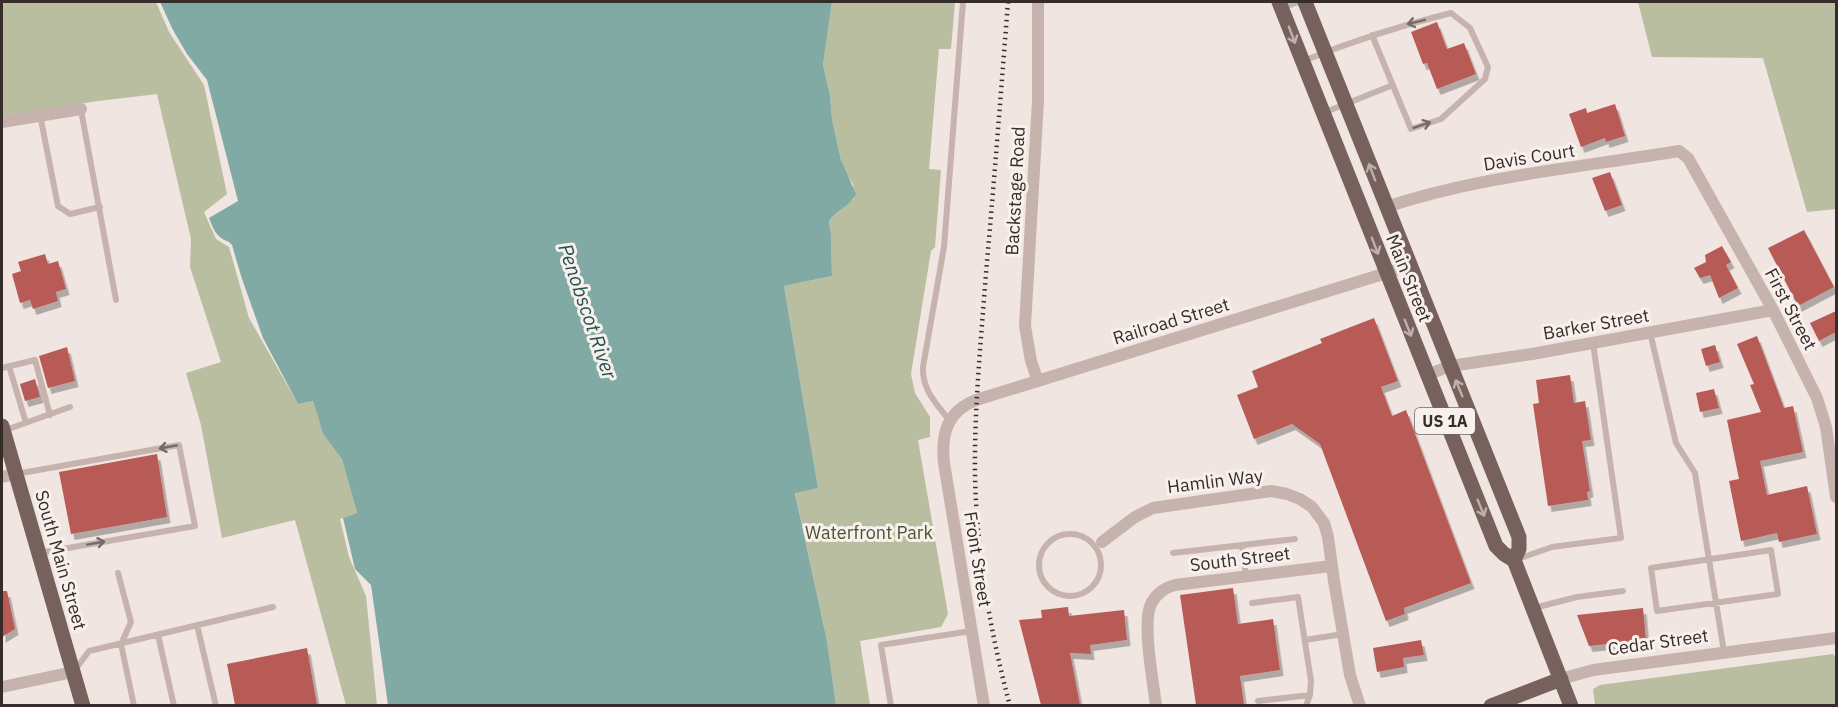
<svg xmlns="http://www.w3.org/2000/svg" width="1838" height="707" viewBox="0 0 1838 707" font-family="'IBM Plex Sans',sans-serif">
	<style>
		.green { fill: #babea1 }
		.water { fill: #82aaa4 }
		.building { fill: #b85a55; filter: url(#shadow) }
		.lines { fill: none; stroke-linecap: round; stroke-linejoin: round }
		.lane { stroke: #c7b3ad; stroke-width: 6 }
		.street { stroke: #c7b3ad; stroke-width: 12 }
		.primary { stroke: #76615d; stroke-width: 15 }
		.rail { stroke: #362c2a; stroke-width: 4.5; stroke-dasharray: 1.5 4.5; stroke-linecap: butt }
		.oneway { stroke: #776965 }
		.oneway2 { stroke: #beb0ac }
		.labels { text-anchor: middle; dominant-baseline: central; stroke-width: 6; stroke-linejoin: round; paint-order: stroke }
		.shield { fill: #f8f0ec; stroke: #706764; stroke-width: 1.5 }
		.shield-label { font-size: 16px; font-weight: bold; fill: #362c2a }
		.street-label { font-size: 18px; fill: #362c2a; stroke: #f8f0ec }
		.park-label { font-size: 18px; fill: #4c5231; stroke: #f8f0ec }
		.water-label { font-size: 20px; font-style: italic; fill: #25534d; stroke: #f8f0ec }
	</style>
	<defs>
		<filter id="shadow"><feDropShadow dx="3.5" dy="6" stdDeviation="0" flood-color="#0004"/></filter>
	</defs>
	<rect width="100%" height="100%" fill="#f0e5e0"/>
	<path class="green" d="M 2,2 L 156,2 L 169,32 L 204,85 L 227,194 L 204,212 L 216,239 L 229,247 L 249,318 L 298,404 L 313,401 L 323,434 L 342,458 L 357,513 L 340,519 L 349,557 L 366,596 L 377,705 L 346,705 L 295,520 L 222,538 L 201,425 L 186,373 L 221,362 L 190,267 L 191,239 L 157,94 L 98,101 L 2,116 Z
		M 832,2 L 955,2 L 951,49 L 939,49 L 929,169 L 941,170 L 935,247 L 931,251 L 911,374 L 915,393 L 930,417 L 930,437 L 918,440 L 948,614 L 941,627 L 860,641 L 870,705 L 836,705 L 827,641 L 795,492 L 818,488 L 784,286 L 832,276 L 831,234 L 829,221 L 833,216 L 854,199 L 853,184 L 845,172 L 841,160 L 832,119 L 830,95 L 823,65 Z
		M 1638,2 L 1836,2 L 1836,209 L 1807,212 L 1763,58 L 1652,57 Z
		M 1833,654 L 1836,658 L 1836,705 L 1595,706 L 1593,689 L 1600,685 Z"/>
	<path class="water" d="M 160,2 L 832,2 L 823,65 L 830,95 L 832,119 L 841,160 L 856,194 C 850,207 836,210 829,221 L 831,234 L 832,276 L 784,286 L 818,488 L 795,493 L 827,641 L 836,705 L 388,705 L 371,585 L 355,569 L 343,518 L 357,513 L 342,459 L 323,434 L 313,401 L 298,404 L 263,338 L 242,279 L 232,245 C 228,240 224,241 220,237 C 214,232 212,225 209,218 L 238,201 L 207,80 L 187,54 L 173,30 Z"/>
	<path class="building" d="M 1437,22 L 1447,49 L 1464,43 L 1476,74 L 1437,89 L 1427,63 L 1423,64 L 1411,32 Z
		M 1615,104 L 1625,136 L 1606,142 L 1605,138 L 1581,147 L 1569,114 L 1586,108 L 1587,113 Z
		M 1610,172 L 1622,205 L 1605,211 L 1592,178 Z
		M 1804,230 L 1834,287 L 1798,306 L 1768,248 Z
		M 1722,246 L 1731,262 L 1726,265 L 1738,288 L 1719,298 L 1710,275 L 1700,278 L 1694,268 L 1706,262 L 1705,255 Z
		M 45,254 L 48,264 L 58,261 L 66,289 L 56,292 L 58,301 L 33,309 L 30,300 L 20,303 L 12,274 L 21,271 L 18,262 Z
		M 1836,311 L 1836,332 L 1819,341 L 1810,323 Z
		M 1374,318 L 1398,381 L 1381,387 L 1392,416 L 1406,410 L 1471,583 L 1404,608 L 1405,614 L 1386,621 L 1320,444 L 1292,424 L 1254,439 L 1237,395 L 1258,387 L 1252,371 L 1322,343 L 1320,339 Z
		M 1757,336 L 1784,408 L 1793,406 L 1803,452 L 1760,461 L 1767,495 L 1807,486 L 1817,534 L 1779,542 L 1777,533 L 1741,541 L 1729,481 L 1739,479 L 1727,420 L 1761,412 L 1750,385 L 1754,384 L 1737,344 Z
		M 1715,345 L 1720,362 L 1706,366 L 1701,349 Z
		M 67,347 L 75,381 L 48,388 L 39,356 Z
		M 1570,375 L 1574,403 L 1585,401 L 1591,440 L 1582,441 L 1590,491 L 1587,492 L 1588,500 L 1548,506 L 1533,404 L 1539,403 L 1536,380 Z
		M 35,379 L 40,397 L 25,401 L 20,384 Z
		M 1714,389 L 1719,408 L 1700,412 L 1696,393 Z
		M 157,454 L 167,517 L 71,534 L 59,472 Z
		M 1233,588 L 1238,624 L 1273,619 L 1280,670 L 1240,676 L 1244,705 L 1196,705 L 1180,595 Z
		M 2,591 L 7,591 L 15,629 L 2,637 Z
		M 1068,607 L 1069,616 L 1124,610 L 1127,640 L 1090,645 L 1091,654 L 1070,653 L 1080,705 L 1041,705 L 1019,620 L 1042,618 L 1041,610 Z
		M 1643,608 L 1646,640 L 1589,646 L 1577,615 Z
		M 1421,640 L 1424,655 L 1403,658 L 1404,667 L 1377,672 L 1373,648 Z
		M 307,648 L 317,705 L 235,705 L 227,664 Z"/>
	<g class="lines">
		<path class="lane" d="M 1282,8 L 1298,2
			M 1303,61 C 1353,41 1398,26 1451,13 L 1470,28 L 1488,67 L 1485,79 L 1441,119 L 1411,129 L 1372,35
			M 81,110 L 116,300
			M 1323,113 L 1393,85
			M 40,115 L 58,206 L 70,214 L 100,207
			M 1650,332 L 1676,443 L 1695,473 L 1724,652
			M 9,366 L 26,423
			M 2,368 L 35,360 L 50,415
			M 949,420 C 936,403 922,390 923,367 L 944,247 L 963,2
			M 3,431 L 70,407
			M 16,474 L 179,445 L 195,526 L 39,553
			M1039 565a31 31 0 1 1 62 0a31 31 0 1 1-62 0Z
			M 1242,545 L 1246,576
			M 1771,550 L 1778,594 L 1657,611 L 1651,568 Z
			M 1173,553 L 1295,539
			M 1518,559 L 1552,547 L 1621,538 L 1593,343
			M 118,573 L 131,622 L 121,644 L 134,706
			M 1252,603 L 1298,597 L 1311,681 L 1310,695 L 1306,706
			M 1534,608 L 1577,597 L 1623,591
			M 197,625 L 216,706
			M 158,635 L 174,706
			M 1305,640 L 1343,634
			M 75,670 L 89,651 L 273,607
			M 1258,701 L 1310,695
			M 891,706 L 881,645 L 971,631"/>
		<path class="street" d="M 2,122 L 81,109
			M 1386,207 C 1481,176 1581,167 1679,151 L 1688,158 L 1773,310 L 1817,398 L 1826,427 L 1836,497
			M 1427,375 L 1450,366 L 1532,354 L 1773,310
			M 1038,381 L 1031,361 L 1025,326 L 1038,101 L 1038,2
			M 2,477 L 15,474
			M 1102,542 L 1135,517 L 1153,508 L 1271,491 L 1287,494 L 1300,499 L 1312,507 L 1324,523 L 1328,537 L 1334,581 L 1350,675 L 1360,706
			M 1561,679 L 1593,670 L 1836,638
			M 2,687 L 73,672
			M 984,706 L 944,463 C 941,434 947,411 976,400 L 1409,266
			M 1156,706 C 1153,681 1144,633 1149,610 C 1152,597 1163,588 1175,585 L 1331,566"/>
		<path class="primary" d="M 1279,2 L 1496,546 L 1504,554 L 1514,560 L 1571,706
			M 1305,2 L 1519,537 L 1519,549 L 1514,560
			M 2,426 L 83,706
			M 1491,706 L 1561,679"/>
		<path class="rail" d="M 1008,2 C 1001,92 994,183 986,273 C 981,341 974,409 975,477 C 977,555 990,631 1010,706"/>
	</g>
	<defs><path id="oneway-shaft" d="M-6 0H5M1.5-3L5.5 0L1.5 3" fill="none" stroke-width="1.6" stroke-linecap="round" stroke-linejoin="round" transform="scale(1.5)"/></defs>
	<g class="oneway">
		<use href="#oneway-shaft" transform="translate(1416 22) rotate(166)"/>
		<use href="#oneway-shaft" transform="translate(1422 125) rotate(-18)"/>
		<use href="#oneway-shaft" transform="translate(168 447) rotate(170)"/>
		<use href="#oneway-shaft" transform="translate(96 543) rotate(-10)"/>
	</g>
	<g class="oneway2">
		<use href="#oneway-shaft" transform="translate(1292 35) rotate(69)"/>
		<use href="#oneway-shaft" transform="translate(1372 172) rotate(-111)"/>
		<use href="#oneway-shaft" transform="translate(1375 246) rotate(69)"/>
		<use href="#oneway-shaft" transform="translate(1408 328) rotate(68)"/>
		<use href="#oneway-shaft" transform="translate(1459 388) rotate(-112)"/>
		<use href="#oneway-shaft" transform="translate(1481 508) rotate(68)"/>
	</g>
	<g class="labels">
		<rect class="shield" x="1415" y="408" width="60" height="26" rx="4.5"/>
		<g class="shield-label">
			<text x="1445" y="421">US 1A</text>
		</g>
		<g class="street-label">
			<text transform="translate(1529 157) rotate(-9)">Davis Court</text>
			<text transform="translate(1015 191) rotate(-87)">Backstage Road</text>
			<text transform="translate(1409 278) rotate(68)">Main Street</text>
			<text transform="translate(1791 309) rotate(62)">First Street</text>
			<text transform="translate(1171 321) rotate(-17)">Railroad Street</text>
			<text transform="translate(1596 324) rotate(-10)">Barker Street</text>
			<text transform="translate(1215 481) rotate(-7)">Hamlin Way</text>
			<text transform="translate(978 559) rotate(81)">Front Street</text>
			<text transform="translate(1240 559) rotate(-7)">South Street</text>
			<text transform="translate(61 560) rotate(74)">South Main Street</text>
			<text transform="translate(1658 642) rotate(-8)">Cedar Street</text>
		</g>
		<g class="park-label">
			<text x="869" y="532">Waterfront Park</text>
		</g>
		<g class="water-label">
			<text transform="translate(588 311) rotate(71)">Penobscot River</text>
		</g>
	</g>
	<rect width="1838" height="707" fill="none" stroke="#362c2a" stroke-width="6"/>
</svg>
